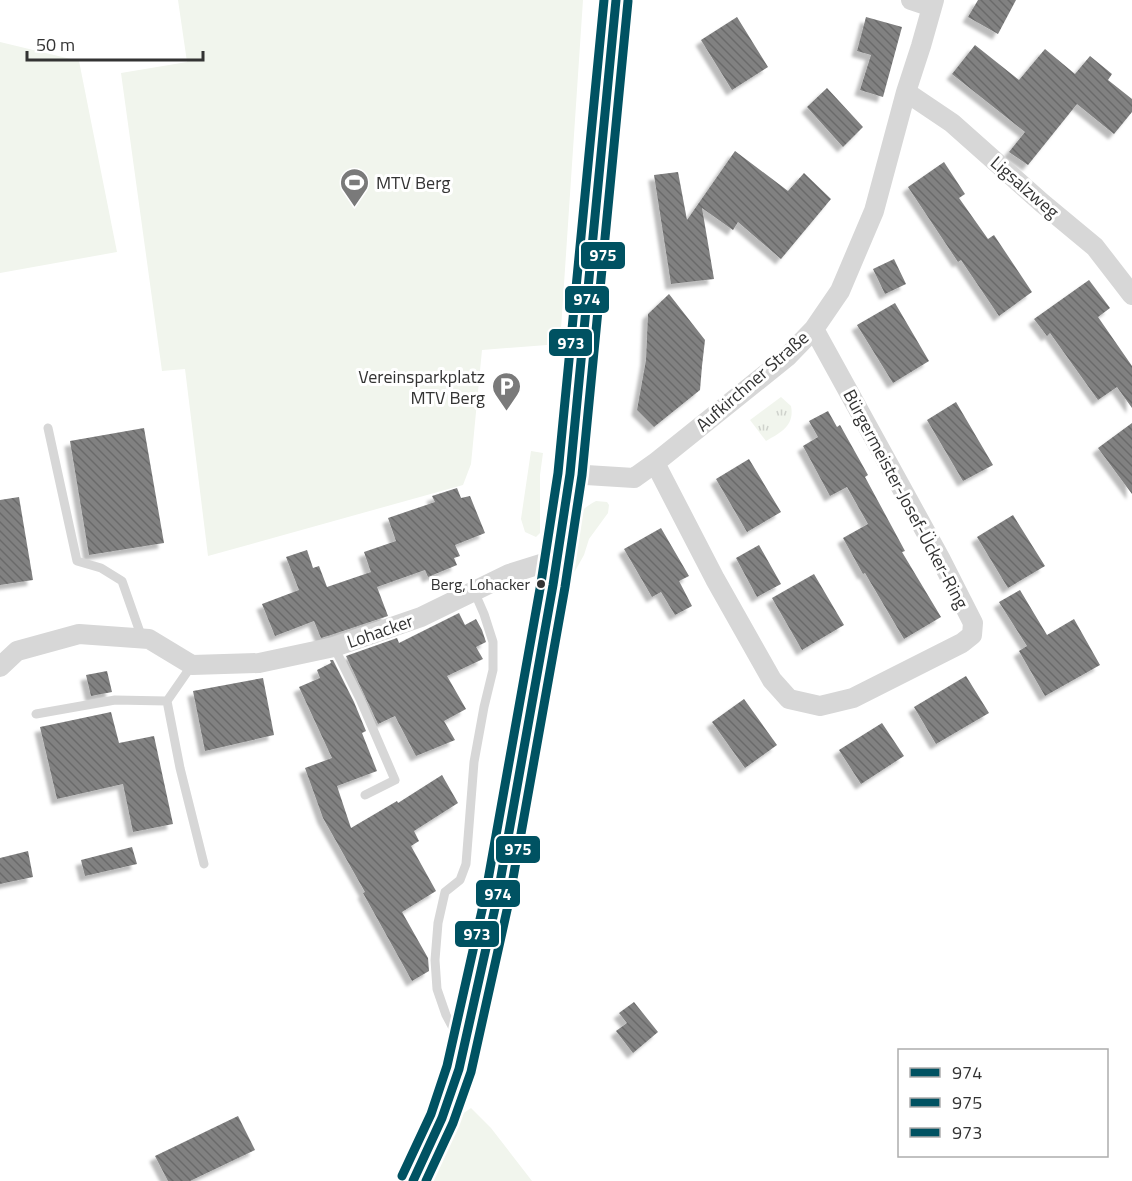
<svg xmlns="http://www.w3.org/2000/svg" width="1132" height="1181" viewBox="0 0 1132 1181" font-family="'Titillium Web',sans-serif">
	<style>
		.grass { fill: #f1f5ed }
		.park { fill: url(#park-tufts) }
		.building { fill: url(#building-back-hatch); filter: url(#shadow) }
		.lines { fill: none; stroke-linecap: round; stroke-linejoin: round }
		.service { stroke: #d7d7d7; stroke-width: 9 }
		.minor { stroke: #d7d7d7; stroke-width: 20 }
		.secondary { stroke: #d0d0d0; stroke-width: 27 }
		.bus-1-casing { stroke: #fff; stroke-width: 14 }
		.bus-2-casing { stroke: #fff; stroke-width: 14 }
		.bus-3-casing { stroke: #fff; stroke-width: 14 }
		.bus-1 { stroke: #005262; stroke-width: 9 }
		.bus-2 { stroke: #005262; stroke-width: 9 }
		.bus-3 { stroke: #005262; stroke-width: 9 }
		.bus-dot { fill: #333; stroke: #fff; stroke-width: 2 }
		.labels { text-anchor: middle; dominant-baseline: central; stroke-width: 6; stroke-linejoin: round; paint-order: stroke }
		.bus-label { font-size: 16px; fill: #333; stroke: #fff; text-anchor: end }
		.poi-label { font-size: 18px; fill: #333; stroke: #fff; text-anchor: start }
		.street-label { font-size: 18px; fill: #333; stroke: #fff }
		.line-badge { stroke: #fff; stroke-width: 2 }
		.badge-label { font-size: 16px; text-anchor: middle; font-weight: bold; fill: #fff }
	</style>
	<defs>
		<pattern id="park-tufts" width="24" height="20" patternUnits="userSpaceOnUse" patternTransform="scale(1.5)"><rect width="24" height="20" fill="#f1f5ed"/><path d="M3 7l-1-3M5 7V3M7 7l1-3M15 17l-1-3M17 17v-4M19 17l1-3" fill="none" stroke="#cfd2cc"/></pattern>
		<pattern id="building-back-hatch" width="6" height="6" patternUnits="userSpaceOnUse" patternTransform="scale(1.5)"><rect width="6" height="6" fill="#818181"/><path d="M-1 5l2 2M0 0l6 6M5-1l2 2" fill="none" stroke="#6a6a6a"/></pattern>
		<filter id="shadow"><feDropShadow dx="-5.5" dy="5.5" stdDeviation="1.5" flood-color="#0004"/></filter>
	</defs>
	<rect width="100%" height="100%" fill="#fff"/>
	<path class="grass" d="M 178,0 L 583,0 L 560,344 L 482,350 L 471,464 L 463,485 L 208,556 L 185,369 L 162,371 L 121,73 L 187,62 Z
		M 0,42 L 79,61 L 117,252 L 0,273 Z
		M 531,451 L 543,453 L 540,475 L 540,533 L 536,537 L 525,532 L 521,519 Z
		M 596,501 L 607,502 L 609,505 L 608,513 L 589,539 L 584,555 L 575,571 L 566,579 L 575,522 C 579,512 586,506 596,501 Z
		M 471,1108 L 491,1128 L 532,1181 L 432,1181 L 458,1117 Z"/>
	<path class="park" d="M 781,397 L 791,406 C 795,426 780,433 766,441 L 750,420 Z"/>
	<path class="building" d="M 978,0 L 1016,0 L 998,34 L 968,17 Z
		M 737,17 L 768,67 L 732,90 L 701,40 Z
		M 866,17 L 902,27 L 883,97 L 860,90 L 871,55 L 857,51 Z
		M 975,45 L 1019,80 L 1045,49 L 1075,74 L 1090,56 L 1112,74 L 1108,80 L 1132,99 L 1132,112 L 1114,134 L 1077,104 L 1028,165 L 1009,152 L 1025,132 L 952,74 Z
		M 827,88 L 863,127 L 843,147 L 807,107 Z
		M 735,151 L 788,191 L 804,173 L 831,199 L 781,259 L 738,222 L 733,230 L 702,208 L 714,279 L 671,284 L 654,175 L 678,172 L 687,220 Z
		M 944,162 L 965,194 L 959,198 L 988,239 L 994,235 L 1032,292 L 999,316 L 961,260 L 958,262 L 908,187 Z
		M 894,259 L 906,284 L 885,294 L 873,269 Z
		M 1089,280 L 1110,308 L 1098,317 L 1132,366 L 1132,408 L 1117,387 L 1098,400 L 1050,333 L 1047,336 L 1034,319 Z
		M 669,294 L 705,340 L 702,366 L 700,390 L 654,427 L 637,410 L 646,360 L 648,314 Z
		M 895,303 L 929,361 L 893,383 L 857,325 Z
		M 956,402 L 993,465 L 963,481 L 927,420 Z
		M 828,411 L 837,427 L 840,425 L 868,475 L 865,477 L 905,551 L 902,552 L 941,617 L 904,639 L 865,573 L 863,574 L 843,538 L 868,524 L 847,487 L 830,496 L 803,446 L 818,437 L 809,421 Z
		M 1132,423 L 1132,494 L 1098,448 Z
		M 144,428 L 164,543 L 89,555 L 70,441 Z
		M 749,459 L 781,512 L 747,532 L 716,479 Z
		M 457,488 L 461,498 L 470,496 L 485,533 L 455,545 L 460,556 L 454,558 L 457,565 L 428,577 L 425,570 L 377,587 L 388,616 L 331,635 L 321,638 L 314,621 L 275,636 L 262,604 L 299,590 L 286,557 L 307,550 L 313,568 L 319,566 L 327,587 L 371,572 L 374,581 L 364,552 L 396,541 L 388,518 L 435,502 L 432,496 Z
		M 19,497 L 33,580 L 0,585 L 0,500 Z
		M 1013,515 L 1045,566 L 1008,588 L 977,537 Z
		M 661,528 L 689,576 L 679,581 L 692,606 L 675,615 L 661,592 L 652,597 L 624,549 Z
		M 759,545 L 781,584 L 757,597 L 736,558 Z
		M 814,574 L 844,625 L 802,650 L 772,598 Z
		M 1020,590 L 1047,635 L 1074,619 L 1100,665 L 1045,696 L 1019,651 L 1027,646 L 999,602 Z
		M 459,613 L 465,625 L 476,619 L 482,630 L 486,642 L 476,647 L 483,659 L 447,676 L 466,709 L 444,721 L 455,740 L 416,756 L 395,716 L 378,724 L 346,656 L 397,638 L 399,643 Z
		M 330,660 L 333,660 L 354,702 L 366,731 L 362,733 L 377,771 L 337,786 L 351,828 L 397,801 L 398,803 L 442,775 L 458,803 L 414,831 L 419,841 L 411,846 L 436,891 L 402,912 L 428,958 L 429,971 L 412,981 L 363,893 L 365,892 L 323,818 L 305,768 L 332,758 L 299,687 L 320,678 L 317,670 L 331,663 Z
		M 107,671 L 112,692 L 91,696 L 86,675 Z
		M 966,676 L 989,713 L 936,744 L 914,707 Z
		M 263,678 L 274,735 L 205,751 L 193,691 Z
		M 744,699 L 777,745 L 745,768 L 712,722 Z
		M 111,712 L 119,743 L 154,736 L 173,824 L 133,832 L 123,784 L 57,799 L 40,727 Z
		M 882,723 L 904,756 L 861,784 L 839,750 Z
		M 132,847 L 137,864 L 85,876 L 81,860 Z
		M 28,851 L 33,877 L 0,884 L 0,858 Z
		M 634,1002 L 658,1032 L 633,1053 L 616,1031 L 627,1023 L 619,1013 Z
		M 238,1116 L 255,1150 L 190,1181 L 168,1181 L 155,1156 Z"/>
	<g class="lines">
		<path class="service" d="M 48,428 L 77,561 L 101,568 L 122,581 L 142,638
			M 334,647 L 360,699 L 395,780 L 365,795
			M 192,665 L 167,701 L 180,768 L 204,864
			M 36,714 L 115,700 L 167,701
			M 464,1035 L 454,1030 L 446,1015 L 437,989 L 435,960 L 438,923 L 445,892 L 460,880 L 466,864 L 474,762 L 484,707 L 493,670 L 493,642 L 484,614 L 474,591"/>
		<path class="minor" d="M 911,0 L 932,7
			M 906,92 L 952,123 L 1042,203 L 1095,247 L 1132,295
			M 655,463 L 715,579 L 772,680 L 789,699 L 820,706 L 853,698 L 962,643 L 972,635 L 973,623 L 940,558 L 814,329
			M 570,474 L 634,478 L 655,463 L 787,357 L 814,329 L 840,291 L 874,211 L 906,92 L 921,46 L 934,0
			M 0,667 L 17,651 L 79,634 L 149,639 L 192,665 L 259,663 L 334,647 L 421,617 L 509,574 L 547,562 L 557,560"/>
		<path class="secondary" d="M 413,1181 L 442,1118 L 459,1069 L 497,899 L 553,585 L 570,474 L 616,0"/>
		<defs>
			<path id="bus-1" d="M 413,1181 L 442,1118 L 459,1069 L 497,899 L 553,585 L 570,474 L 616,0"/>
			<path id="bus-2" d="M 426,1181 L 453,1123 L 471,1072 L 509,901 L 565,587 L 582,475 L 628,1"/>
			<path id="bus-3" d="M 402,1176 L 431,1114 L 447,1066 L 485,897 L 541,583 L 558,473 L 604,0"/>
		</defs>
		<use href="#bus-1" class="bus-1-casing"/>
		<use href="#bus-2" class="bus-2-casing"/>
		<use href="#bus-3" class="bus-3-casing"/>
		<use href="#bus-1" class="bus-1"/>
		<use href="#bus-2" class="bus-2"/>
		<use href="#bus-3" class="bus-3"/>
	</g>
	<defs>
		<symbol id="stadium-pin" viewBox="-11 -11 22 30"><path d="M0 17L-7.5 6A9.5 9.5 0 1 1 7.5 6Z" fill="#7a7a7a" stroke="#fff"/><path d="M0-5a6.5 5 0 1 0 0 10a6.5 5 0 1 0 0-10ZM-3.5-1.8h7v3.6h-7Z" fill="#fff"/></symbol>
		<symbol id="parking-pin" viewBox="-11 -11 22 30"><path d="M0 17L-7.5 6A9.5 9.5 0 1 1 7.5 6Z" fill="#7a7a7a" stroke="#fff"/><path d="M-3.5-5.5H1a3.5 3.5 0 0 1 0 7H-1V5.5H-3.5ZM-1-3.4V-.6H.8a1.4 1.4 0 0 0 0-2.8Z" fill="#fff"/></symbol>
	</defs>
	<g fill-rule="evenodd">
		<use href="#stadium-pin" x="338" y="166" width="33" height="45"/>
		<use href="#parking-pin" x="490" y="370" width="33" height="45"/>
	</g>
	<circle class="bus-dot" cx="541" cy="584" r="5"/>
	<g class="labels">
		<g class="bus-label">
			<text x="530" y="584">Berg, Lohacker</text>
		</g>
		<g class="poi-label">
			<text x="376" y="182">MTV Berg</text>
			<text x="485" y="376" text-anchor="end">Vereinsparkplatz<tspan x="485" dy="21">MTV Berg</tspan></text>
		</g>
		<g class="street-label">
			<text transform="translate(1025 187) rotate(41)">Ligsalzweg</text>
			<text transform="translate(752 381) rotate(-41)">Aufkirchner Straße</text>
			<text transform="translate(906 499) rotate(62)">Bürgermeister-Josef-Ücker-Ring</text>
			<text transform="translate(380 631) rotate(-19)">Lohacker</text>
		</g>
	</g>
	<g class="line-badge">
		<rect x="580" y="241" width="46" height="29" rx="6" fill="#005262"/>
		<rect x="564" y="285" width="46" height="29" rx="6" fill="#005262"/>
		<rect x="548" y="328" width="45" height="29" rx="6" fill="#005262"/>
		<rect x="495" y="835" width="46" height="29" rx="6" fill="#005262"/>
		<rect x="475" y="879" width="46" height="29" rx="6" fill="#005262"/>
		<rect x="454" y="920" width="46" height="28" rx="6" fill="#005262"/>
	</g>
	<g class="badge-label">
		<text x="603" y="261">975</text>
		<text x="587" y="305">974</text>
		<text x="571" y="349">973</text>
		<text x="518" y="855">975</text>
		<text x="498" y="900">974</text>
		<text x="477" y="940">973</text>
	</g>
	<rect x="898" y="1049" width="210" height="108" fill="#ffffff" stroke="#adadad" stroke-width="1.5"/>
	<rect x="910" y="1068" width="30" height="9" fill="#005262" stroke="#adadad" stroke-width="1.5"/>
	<text x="952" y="1079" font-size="18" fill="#333333">974</text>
	<rect x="910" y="1098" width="30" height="9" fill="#005262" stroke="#adadad" stroke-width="1.5"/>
	<text x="952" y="1109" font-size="18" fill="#333333">975</text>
	<rect x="910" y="1128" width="30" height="9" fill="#005262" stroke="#adadad" stroke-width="1.5"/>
	<text x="952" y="1139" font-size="18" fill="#333333">973</text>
	<path d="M27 51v9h176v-9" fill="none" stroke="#333333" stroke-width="3"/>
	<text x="36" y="51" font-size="18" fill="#333333" stroke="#ffffff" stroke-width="4.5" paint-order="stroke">50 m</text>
</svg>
